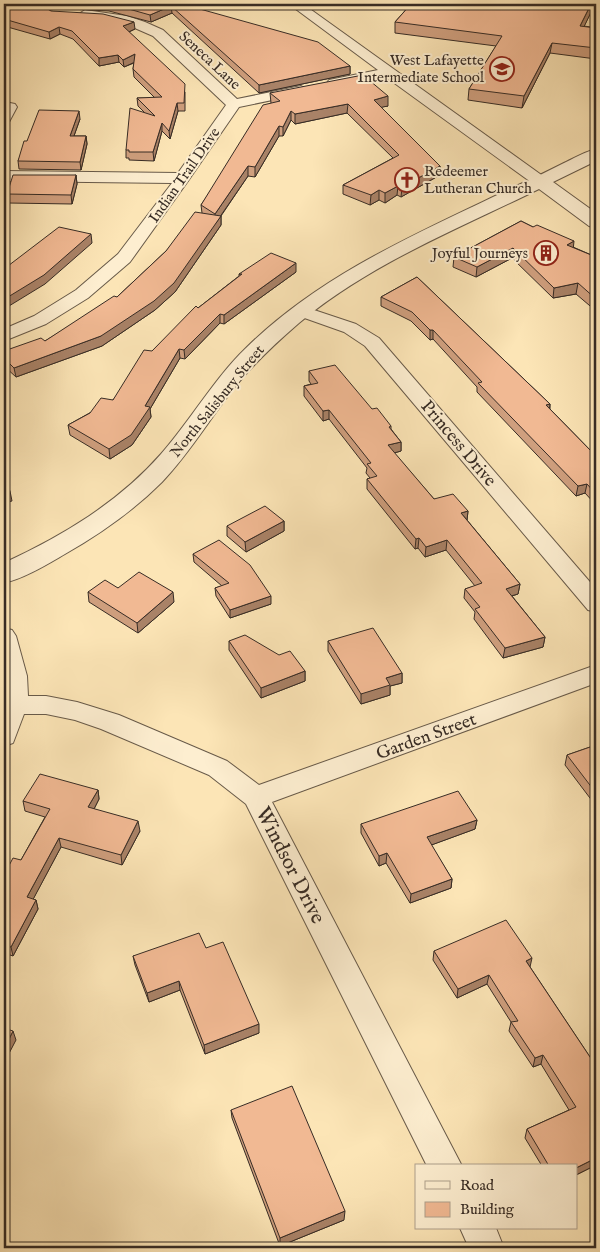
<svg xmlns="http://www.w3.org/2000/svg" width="600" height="1252" font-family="'IM FELL English',serif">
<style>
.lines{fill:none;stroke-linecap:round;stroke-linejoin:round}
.minor-casing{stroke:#685a49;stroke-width:2}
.tertiary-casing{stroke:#685a49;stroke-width:2}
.minor{fill:#fdeed0;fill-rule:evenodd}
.tertiary{fill:#fdeed0;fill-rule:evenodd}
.wall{fill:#cf9f7e;stroke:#372c25}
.shaded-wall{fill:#a98267;stroke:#372c25}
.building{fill:#f1b993;stroke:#372c25}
.labels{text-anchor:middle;stroke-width:4;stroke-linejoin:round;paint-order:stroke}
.far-street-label{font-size:15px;fill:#372c25;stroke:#fdeed0}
.far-poi-label{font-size:15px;fill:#372c25;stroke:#fdeed0;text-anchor:end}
.street-label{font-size:18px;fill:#372c25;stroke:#fdeed0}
.near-street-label{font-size:21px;fill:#372c25;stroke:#fdeed0}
</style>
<rect width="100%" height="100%" fill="#fce5b6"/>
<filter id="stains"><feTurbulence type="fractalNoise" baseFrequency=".004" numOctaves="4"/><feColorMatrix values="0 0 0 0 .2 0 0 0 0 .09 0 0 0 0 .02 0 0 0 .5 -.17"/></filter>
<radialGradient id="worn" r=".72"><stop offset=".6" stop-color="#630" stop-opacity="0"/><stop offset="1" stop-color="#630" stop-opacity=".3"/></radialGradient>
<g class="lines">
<defs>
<path id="minor" d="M 289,4 L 303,4 L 547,179 L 549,182 L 547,185 L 535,185 L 386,77 L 334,87 L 329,86 L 327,83 L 329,80 L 378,70 Z
M 85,10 L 127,16 L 145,22 L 163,30 L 237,99 L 301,86 L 308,90 L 306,93 L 239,107 L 188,181 L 130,262 L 88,298 L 46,324 L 4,341 L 4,329 L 34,316 L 76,290 L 118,254 L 172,183 L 4,181 L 4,171 L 178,173 L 226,105 L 153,36 L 121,22 L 81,17 L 79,14 Z
M 10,103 L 15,104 L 17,107 L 9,122 L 4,123 L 4,106 Z
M 302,306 L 356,324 L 379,338 L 596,589 L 596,612 L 588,610 L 365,346 L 344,332 L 296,315 L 293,311 L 296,307 Z
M 4,628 L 12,630 L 16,636 L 27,676 L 28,696 L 46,696 L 77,702 L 119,715 L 227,761 L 259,785 L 596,665 L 596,683 L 272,802 L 462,1166 L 427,1166 L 246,804 L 209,775 L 101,729 L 75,720 L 46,714 L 24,714 L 13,743 L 4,746 Z
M 460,1228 L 496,1228 L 504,1248 L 469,1248 Z"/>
<path id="tertiary" d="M 596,149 L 596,161 L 553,182 L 596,213 L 596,228 L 589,226 L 539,189 C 458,229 369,264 299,323 C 276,343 254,363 235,387 C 210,418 190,453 162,482 C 133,511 100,534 65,554 C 46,565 25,578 4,583 L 4,563 C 62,536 118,503 161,454 C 191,420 213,380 246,348 C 321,274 420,232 514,187 C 530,180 546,172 562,164 C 573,159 584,152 596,149 Z"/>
</defs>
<!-- minor casing -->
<use href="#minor" class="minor-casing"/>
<!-- tertiary casing -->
<use href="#tertiary" class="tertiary-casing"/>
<!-- minor -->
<use href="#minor" class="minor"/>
<!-- tertiary -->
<use href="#tertiary" class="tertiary"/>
</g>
<!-- wall -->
<path class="wall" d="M 4,4 L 187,4 L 187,5 L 350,66 L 350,74 L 259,93 L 172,13 L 151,22 L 109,11 L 48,8 L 47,9 L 51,11 L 135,29 L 129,32 L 185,92 L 185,111 L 178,111 L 170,139 L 162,131 L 154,161 L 129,160 L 129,158 L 126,158 L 126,150 L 145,113 L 138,106 L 137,98 L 155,98 L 134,77 L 133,69 L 134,63 L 124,67 L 119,62 L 99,66 L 73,39 L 60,34 L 50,39 L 4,26 Z
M 411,4 L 595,4 L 584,26 L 596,28 L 596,59 L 550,53 L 522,108 L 468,100 L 469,89 L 496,46 L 395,33 L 395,22 Z
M 270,93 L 388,106 L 381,107 L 440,166 L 440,175 L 401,197 L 397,195 L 385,203 L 379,200 L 370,205 L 343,194 L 343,185 L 393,158 L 347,113 L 295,124 L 291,120 L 283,136 L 279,136 L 255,177 L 248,176 L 221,216 L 221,225 L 175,292 L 155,310 L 102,346 L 16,377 L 4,366 L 4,351 L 45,341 L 117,297 L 166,251 L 202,213 L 201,205 L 271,103 Z
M 80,119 L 74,136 L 86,136 L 87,144 L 81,170 L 19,169 L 18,161 L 27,141 Z
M 76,175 L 77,184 L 72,204 L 8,203 L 7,194 Z
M 521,221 L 573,247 L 596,257 L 596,311 L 576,294 L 553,298 L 512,258 L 476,277 L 453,267 L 454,257 Z
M 296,272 L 224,324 L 220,323 L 185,359 L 180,358 L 150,409 L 151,417 L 132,445 L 110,459 L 70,435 L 68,425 L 113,400 L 152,351 L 198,308 L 239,276 L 239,274 Z
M 417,277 L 550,404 L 550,409 L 592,452 L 596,451 L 596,505 L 585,493 L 576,496 L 477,392 L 477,387 L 433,339 L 430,340 L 411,321 L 381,306 L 381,297 Z
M 309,371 L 372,409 L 391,426 L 391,429 L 401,442 L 401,451 L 394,453 L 434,499 L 468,511 L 467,520 L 520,584 L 518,594 L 512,596 L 545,637 L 543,647 L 503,658 L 474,619 L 475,612 L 464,598 L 465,589 L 475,586 L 446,550 L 425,557 L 418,548 L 415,549 L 367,489 L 367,479 L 370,478 L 366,473 L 367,468 L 329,419 L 323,421 L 304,396 L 304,386 L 311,384 L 309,381 Z
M 284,521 L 284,531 L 246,552 L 227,536 L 227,526 Z
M 193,554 L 271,604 L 230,618 L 216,596 L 215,588 L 222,586 L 194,562 Z
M 118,588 L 174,602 L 138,633 L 89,602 L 88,592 Z
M 229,641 L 305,671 L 305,681 L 261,698 L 229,650 Z
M 328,641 L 402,673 L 402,683 L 390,686 L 390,695 L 361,704 L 328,651 Z
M 596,721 L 596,737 L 592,732 L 594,722 Z
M 596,745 L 596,806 L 565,765 L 567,755 Z
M 98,790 L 99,799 L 94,809 L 140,831 L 122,865 L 61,847 L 33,899 L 36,900 L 38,909 L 13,956 L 4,953 L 4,875 L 21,860 L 45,817 L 25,811 L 23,801 Z
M 477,820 L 475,829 L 431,845 L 452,879 L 451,888 L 410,903 L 386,863 L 379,866 L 361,833 L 361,824 Z
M 206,948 L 259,1033 L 205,1054 L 180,990 L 149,1002 L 135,965 L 133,956 Z
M 434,951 L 530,967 L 592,1060 L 596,1058 L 596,1165 L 576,1175 L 576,1166 L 542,1166 L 525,1138 L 527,1129 L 569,1110 L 541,1064 L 533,1067 L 509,1031 L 511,1022 L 487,984 L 457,998 L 433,960 Z
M 231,1110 L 344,1220 L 280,1246 L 232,1118 Z
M 596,1228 L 596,1245 L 592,1237 L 595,1229 Z"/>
<!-- shaded-wall -->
<path class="shaded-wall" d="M 45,4 L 47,4 L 48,8 L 44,14 L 44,7 Z
M 591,4 L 595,4 L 579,37 L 580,26 Z
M 171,6 L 172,13 L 151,22 L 150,15 Z
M 134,22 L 135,29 L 124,34 L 123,26 Z
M 59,27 L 60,34 L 50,39 L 49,32 Z
M 552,43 L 550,53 L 522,108 L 524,96 Z
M 135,54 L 135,62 L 124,67 L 123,60 Z
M 118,55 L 119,62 L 99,66 L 99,58 Z
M 350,66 L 350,74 L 259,93 L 259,85 Z
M 388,96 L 388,106 L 373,109 L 374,100 Z
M 177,103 L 178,111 L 170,139 L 169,131 Z
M 348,104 L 347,113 L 295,124 L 295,114 Z
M 79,111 L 80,119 L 71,144 L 70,136 Z
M 291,111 L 291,120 L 283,136 L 283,127 Z
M 162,123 L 162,131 L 154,161 L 153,152 Z
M 279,126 L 279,136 L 255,177 L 255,167 Z
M 86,136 L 87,144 L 81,170 L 80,162 Z
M 248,166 L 248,176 L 215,224 L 221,216 L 221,225 L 175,292 L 155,310 L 102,346 L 16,377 L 14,368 L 101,336 L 215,224 L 215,214 Z
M 440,166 L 440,175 L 401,197 L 402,187 Z
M 76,175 L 77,184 L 72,204 L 71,195 Z
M 398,186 L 397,195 L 385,203 L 385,193 Z
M 379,190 L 379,200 L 370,205 L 371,195 Z
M 91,234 L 92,243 L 45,284 L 9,306 L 4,307 L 4,298 Z
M 574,241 L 573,251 L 567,245 Z
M 513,248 L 512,258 L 476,277 L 477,267 Z
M 296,263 L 296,272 L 224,324 L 224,315 Z
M 578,283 L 576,294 L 553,298 L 554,288 Z
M 220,314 L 220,323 L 185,359 L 184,350 Z
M 430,330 L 433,330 L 433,339 L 430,340 Z
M 179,349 L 180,358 L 150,409 L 151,417 L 132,445 L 110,459 L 109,449 L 145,406 Z
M 550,404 L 549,413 L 546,405 Z
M 329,410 L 329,419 L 323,421 L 323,411 Z
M 401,442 L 401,451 L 387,455 L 388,445 Z
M 587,484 L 585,493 L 576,496 L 578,486 Z
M 10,491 L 12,501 L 4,503 L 4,493 Z
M 468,511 L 467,520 L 461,513 Z
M 284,521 L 284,531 L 246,552 L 245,542 Z
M 419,538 L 418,548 L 415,549 L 416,539 Z
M 447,540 L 446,550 L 425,557 L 426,547 Z
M 520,584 L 518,594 L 504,598 L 506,589 Z
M 173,592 L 174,602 L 138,633 L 137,623 Z
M 271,596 L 271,604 L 230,618 L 230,610 Z
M 545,637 L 543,647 L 503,658 L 505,648 Z
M 305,671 L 305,681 L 261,698 L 261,688 Z
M 402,673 L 402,683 L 390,686 L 390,695 L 361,704 L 361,694 L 386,678 Z
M 98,790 L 99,799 L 90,817 L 88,807 Z
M 477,820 L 475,829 L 426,847 L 427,837 Z
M 138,821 L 140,831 L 122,865 L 121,855 Z
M 59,838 L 61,847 L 29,907 L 27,897 Z
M 387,853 L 386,863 L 379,866 L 379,856 Z
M 452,879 L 451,888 L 410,903 L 411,894 Z
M 36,900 L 38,909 L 13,956 L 11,947 Z
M 532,958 L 530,967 L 526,961 Z
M 489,975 L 487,984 L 457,998 L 458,989 Z
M 179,981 L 180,990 L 149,1002 L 147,993 Z
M 259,1024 L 259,1033 L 205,1054 L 204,1045 Z
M 13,1031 L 16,1040 L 4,1063 L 4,1049 Z
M 543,1055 L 541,1064 L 533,1067 L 535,1058 Z
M 596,1158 L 596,1165 L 576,1175 L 576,1168 Z
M 345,1211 L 344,1220 L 280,1246 L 280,1238 Z"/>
<!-- building -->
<path class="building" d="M 4,4 L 45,4 L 44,7 L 51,11 L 103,14 L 134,22 L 123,26 L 185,84 L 184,103 L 177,103 L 169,131 L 162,123 L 153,152 L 129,152 L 129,150 L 126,150 L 130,108 L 155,116 L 137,98 L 162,97 L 133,69 L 135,54 L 123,60 L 118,55 L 99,58 L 72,31 L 59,27 L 49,32 L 4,19 Z
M 111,4 L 182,4 L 318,42 L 350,66 L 259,85 L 171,6 L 150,15 Z
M 411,4 L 591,4 L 580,26 L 596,28 L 596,48 L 552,43 L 524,96 L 469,89 L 502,36 L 395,22 Z
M 363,75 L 388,96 L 374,100 L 440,166 L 402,187 L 398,186 L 385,193 L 379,190 L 371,195 L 343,185 L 399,155 L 348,104 L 295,114 L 291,111 L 283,127 L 279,126 L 255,167 L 248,166 L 215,214 L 201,205 L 263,105 L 280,101 L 270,93 Z
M 39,110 L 79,111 L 70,136 L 86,136 L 80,162 L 18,161 L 24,141 L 27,141 Z
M 13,175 L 76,175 L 71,195 L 7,194 Z
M 195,212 L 221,216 L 174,283 L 154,301 L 101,336 L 14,368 L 4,358 L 4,351 L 41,338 L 45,341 L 114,296 L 117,297 L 166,251 Z
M 521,221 L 533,227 L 537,225 L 574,241 L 567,245 L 596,257 L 596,299 L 578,283 L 554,288 L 513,248 L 477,267 L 454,257 Z
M 59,227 L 91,234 L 44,275 L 8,297 L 4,298 L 4,269 Z
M 271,253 L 296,263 L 224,315 L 220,314 L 184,350 L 179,349 L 145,406 L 150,407 L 131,435 L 109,449 L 68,425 L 90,413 L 101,398 L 113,400 L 144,350 L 152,351 L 196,306 L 198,308 L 242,274 L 239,274 Z
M 417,277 L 550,404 L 546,405 L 592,452 L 596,451 L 596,494 L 587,484 L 578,486 L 478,383 L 482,382 L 433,330 L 430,330 L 412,312 L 381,297 Z
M 335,365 L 372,409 L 377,408 L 391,426 L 389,427 L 401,442 L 388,445 L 434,499 L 453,494 L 468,511 L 461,513 L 520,584 L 506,589 L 545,637 L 505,648 L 475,609 L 480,607 L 465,589 L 482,583 L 447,540 L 426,547 L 419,538 L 416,539 L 367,479 L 377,476 L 367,464 L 371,463 L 329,410 L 323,411 L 304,386 L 318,383 L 309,371 Z
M 4,480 L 10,491 L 4,493 Z
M 265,506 L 284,521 L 245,542 L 227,526 Z
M 219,540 L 250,565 L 271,596 L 230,610 L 215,588 L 229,583 L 193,554 Z
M 139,572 L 173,592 L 137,623 L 88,592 L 105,580 L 118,588 Z
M 373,628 L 402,673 L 386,678 L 390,685 L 361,694 L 328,641 Z
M 245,635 L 279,655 L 290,651 L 305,671 L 261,688 L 229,641 Z
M 596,745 L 596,793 L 567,755 Z
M 40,774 L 98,790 L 88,807 L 138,821 L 121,855 L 59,838 L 27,897 L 36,900 L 11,947 L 4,945 L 4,875 L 13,858 L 21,860 L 50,809 L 23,801 Z
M 458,791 L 477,820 L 427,837 L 452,879 L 411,894 L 387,853 L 379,856 L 361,824 Z
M 506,920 L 532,958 L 526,961 L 592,1060 L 596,1058 L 596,1158 L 576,1168 L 576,1166 L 549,1166 L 527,1129 L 576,1107 L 543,1055 L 535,1058 L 511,1022 L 518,1021 L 489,975 L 458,989 L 434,951 Z
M 199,933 L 206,948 L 223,942 L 259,1024 L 204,1045 L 179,981 L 147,993 L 133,956 Z
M 4,1028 L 13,1031 L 4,1049 Z
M 292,1086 L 345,1211 L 280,1238 L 231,1110 Z"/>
<!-- icons -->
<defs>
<symbol id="school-ring" viewBox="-11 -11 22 22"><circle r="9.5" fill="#fdeed0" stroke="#8f2418" stroke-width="1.5"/><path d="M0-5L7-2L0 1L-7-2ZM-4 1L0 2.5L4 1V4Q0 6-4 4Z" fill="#8f2418"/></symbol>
<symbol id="church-ring" viewBox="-11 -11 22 22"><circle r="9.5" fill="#fdeed0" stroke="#8f2418" stroke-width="1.5"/><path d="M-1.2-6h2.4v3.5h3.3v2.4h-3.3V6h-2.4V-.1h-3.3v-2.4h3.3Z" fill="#8f2418"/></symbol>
<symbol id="building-ring" viewBox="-11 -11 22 22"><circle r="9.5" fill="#fdeed0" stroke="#8f2418" stroke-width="1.5"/><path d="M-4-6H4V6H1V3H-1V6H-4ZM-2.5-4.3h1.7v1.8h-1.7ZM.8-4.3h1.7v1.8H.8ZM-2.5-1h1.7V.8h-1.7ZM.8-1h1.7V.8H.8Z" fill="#8f2418"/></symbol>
</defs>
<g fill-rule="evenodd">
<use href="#school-ring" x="488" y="55" width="28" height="28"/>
<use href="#church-ring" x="393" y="166" width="28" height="28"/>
<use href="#building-ring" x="532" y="239" width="28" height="28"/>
</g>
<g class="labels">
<!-- far-street labels -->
<g class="far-street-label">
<text transform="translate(210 60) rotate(43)" y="5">Seneca Lane</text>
<text transform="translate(184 175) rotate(-55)" y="5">Indian Trail Drive</text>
<text transform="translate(217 401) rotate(-51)" y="5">North Salisbury Street</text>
</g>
<!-- far-poi labels -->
<g class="far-poi-label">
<text x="484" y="65">West Lafayette<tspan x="484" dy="17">Intermediate School</tspan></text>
<text x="424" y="176" text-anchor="start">Redeemer<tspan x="424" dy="17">Lutheran Church</tspan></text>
<text x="528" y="258">Joyful Journeys</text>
</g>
<!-- street labels -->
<g class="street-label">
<text transform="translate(459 443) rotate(50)" y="6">Princess Drive</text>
<text transform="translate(426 736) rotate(-20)" y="6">Garden Street</text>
</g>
<!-- near-street labels -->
<g class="near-street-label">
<text transform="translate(291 865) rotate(63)" y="7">Windsor Drive</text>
</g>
</g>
<!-- margin -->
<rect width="600" height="1252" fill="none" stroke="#fce5b6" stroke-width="20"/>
<rect x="5" y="5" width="590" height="1242" fill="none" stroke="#372c25" stroke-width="2.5"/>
<rect x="10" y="10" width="580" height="1232" fill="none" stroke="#372c25"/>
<!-- legend -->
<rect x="415" y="1164" width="162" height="65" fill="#fdeed0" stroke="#aea08c"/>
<rect x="425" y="1181" width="25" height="8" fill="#fdeed0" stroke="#aea08c"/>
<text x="460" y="1190" font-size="15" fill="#372c25">Road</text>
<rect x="425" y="1202" width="25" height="15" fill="#f1b993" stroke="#aea08c"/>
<text x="460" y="1214" font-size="15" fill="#372c25">Building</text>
<rect width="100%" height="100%" filter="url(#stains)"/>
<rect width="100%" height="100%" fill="url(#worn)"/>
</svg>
